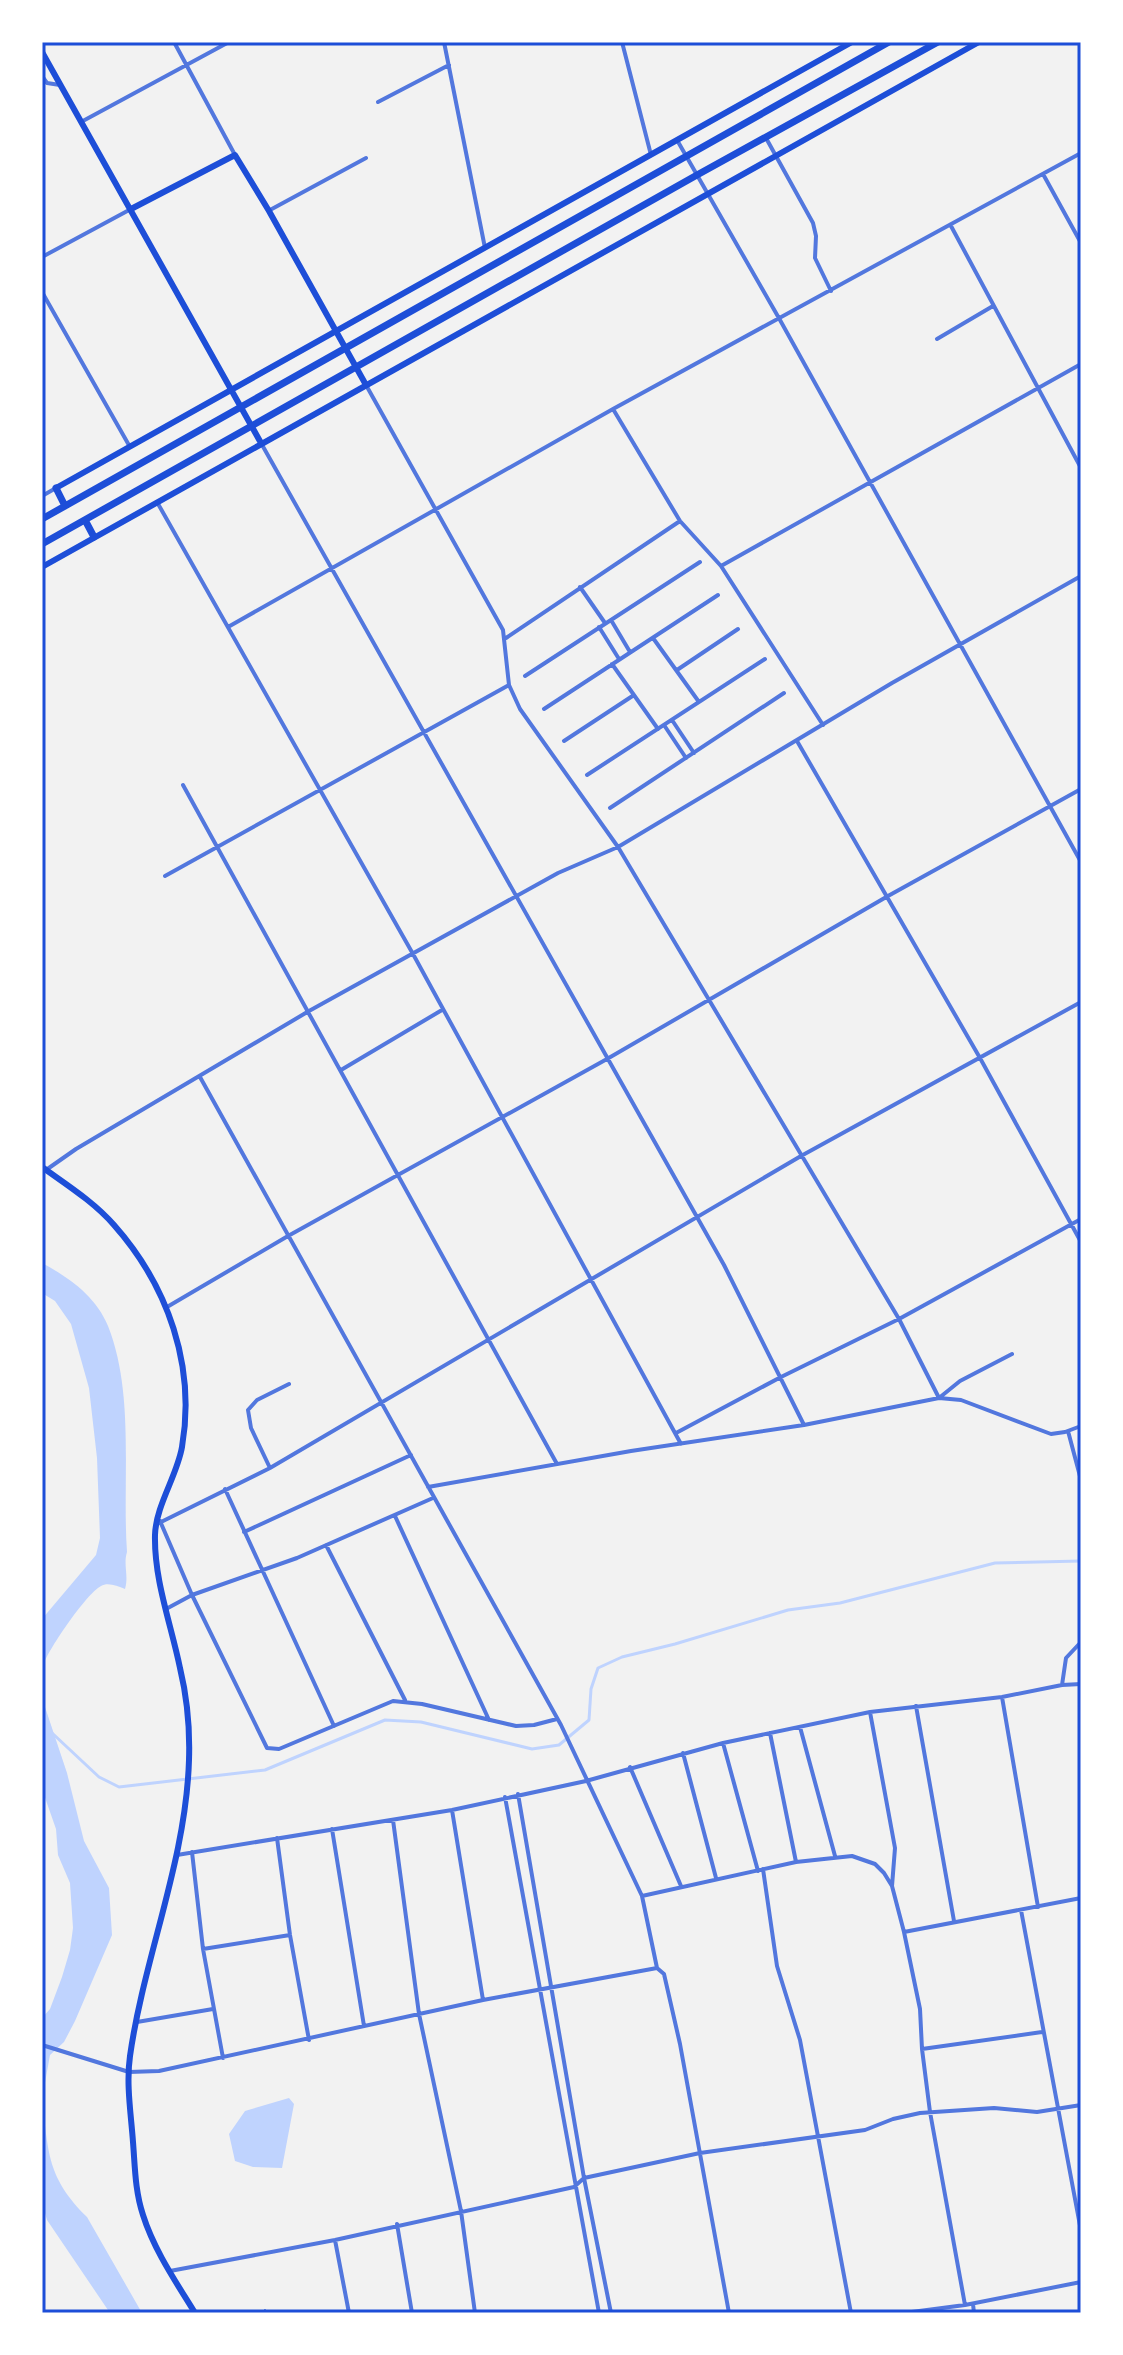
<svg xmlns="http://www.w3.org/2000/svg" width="1123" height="2355" font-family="'Work Sans',sans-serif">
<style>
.water{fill:#bfd3fe}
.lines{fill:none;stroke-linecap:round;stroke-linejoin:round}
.stream{stroke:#bfd3fe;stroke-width:3}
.service{stroke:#5277de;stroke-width:2}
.minor{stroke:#5277de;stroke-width:4}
.secondary{stroke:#1d4ed8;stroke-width:6}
.trunk{stroke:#1d4ed8;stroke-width:7}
.neatline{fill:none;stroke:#1d4ed8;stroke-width:3}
</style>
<rect width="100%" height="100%" fill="#f2f2f2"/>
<!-- water -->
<path class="water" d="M 42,1263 C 68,1277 96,1296 108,1326 C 135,1394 122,1480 127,1552 C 123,1565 129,1575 125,1589 C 117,1586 108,1582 101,1586 C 86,1594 47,1651 42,1668 L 42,1619 L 96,1555 L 100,1538 L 97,1458 L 89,1388 L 71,1324 L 55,1301 L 42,1293 Z
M 42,1698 L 67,1773 L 84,1841 L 109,1888 L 112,1935 L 75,2021 L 64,2042 L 50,2055 L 42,2099 L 42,2018 L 50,2009 L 62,1977 L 70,1950 L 73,1928 L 70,1883 L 58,1855 L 56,1829 L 42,1789 Z
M 289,2098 L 294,2104 L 282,2168 L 253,2167 L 235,2161 L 229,2134 L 245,2111 Z
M 42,2101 C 49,2154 47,2177 87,2217 L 142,2313 L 110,2313 L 47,2220 L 42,2203 Z"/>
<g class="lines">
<!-- stream -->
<path class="stream" d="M 52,1733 L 99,1777 L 119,1787 L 265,1770 L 385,1720 L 421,1722 L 532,1749 L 559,1745 L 589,1720 L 591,1689 L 598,1668 L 622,1657 L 675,1644 L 788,1610 L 840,1603 L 995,1563 L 1081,1561"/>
<!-- service -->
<path class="service" d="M 265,2310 L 266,2313"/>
<!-- minor -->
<path class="minor" d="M 174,42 L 235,155
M 444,42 L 485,248
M 622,42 L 651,155
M 42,76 L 47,83 L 60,85
M 378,102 L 449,65
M 81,122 L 229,42
M 766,138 L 813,223 L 816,236 L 815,258 L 831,291
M 677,140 L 780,320 L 1081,862
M 1043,174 L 1081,243
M 270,210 L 366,158
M 951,226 L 1081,468
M 42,257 L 131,209
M 42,292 L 130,447
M 937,339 L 993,306
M 366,385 L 503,630 L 509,685 L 520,709 L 618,847 L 899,1319 L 939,1398 L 960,1381 L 1012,1354
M 613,409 L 680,521 L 721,566 L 823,725
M 261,443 L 724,1265 L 804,1425
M 42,496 L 56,488
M 157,502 L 413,954 L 681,1444
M 721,566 L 1081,364
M 580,587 L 605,623
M 611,620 L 630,652
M 228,627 L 613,409 L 1081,153
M 599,627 L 619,659
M 506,638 L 680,521
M 653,638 L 699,702
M 612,664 L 658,729
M 677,670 L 738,629
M 525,676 L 700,562
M 544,709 L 718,595
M 672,720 L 694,753
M 664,725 L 686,758
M 564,741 L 634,695
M 797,741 L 980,1058 L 1081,1242
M 587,775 L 765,659
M 183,785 L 557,1464
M 610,808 L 784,693
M 165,876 L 509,685
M 341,1070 L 442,1010
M 200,1077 L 561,1725 L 642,1896 L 657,1968 L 664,1974 L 680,2044 L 729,2313
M 46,1170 L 76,1149 L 309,1011 L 558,873 L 618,847 L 892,683 L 1081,576
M 167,1307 L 288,1236 L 607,1059 L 888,896 L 1081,789
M 1068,1431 L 1081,1480
M 676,1433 L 781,1377 L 899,1319 L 1081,1219
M 270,1468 L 251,1428 L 248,1410 L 257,1400 L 289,1384
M 428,1487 L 631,1451 L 804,1425 L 939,1398 L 961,1400 L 1051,1434 L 1065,1432 L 1081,1426
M 225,1489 L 334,1726
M 395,1516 L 489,1720
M 160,1521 L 192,1595 L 267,1748 L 279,1749 L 393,1701 L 422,1704 L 516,1726 L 534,1725 L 557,1719
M 157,1524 L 270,1468 L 801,1156 L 1081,1002
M 244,1532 L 411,1455
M 326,1545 L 405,1700
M 166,1609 L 192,1595 L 297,1558 L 433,1498
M 1062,1685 L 1066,1658 L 1081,1642
M 1002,1697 L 1038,1907
M 916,1706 L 954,1921
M 870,1712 L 895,1848 L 892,1886
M 800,1727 L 835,1856
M 770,1733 L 796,1862
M 723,1743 L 758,1871
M 683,1753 L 716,1878
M 630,1767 L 681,1886
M 518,1794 L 584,2178 L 611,2313
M 505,1797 L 599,2313
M 452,1810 L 483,2000
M 393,1820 L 419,2014 L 461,2211 L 475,2313
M 332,1829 L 364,2026
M 277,1838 L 290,1935 L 309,2040
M 192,1852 L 203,1949 L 223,2058
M 177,1855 L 452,1810 L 586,1781 L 723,1743 L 870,1712 L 1002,1697 L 1062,1685 L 1081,1684
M 763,1869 L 777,1966 L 800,2040 L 851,2313
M 642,1896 L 796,1862 L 852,1856 L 875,1864 L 884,1873 L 892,1886 L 904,1932 L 1081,1898
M 1021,1910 L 1081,2231
M 904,1932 L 920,2009 L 922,2049 L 930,2112 L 965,2305
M 203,1949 L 290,1935
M 137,2022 L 213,2009
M 42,2045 L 129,2072 L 159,2071 L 483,2000 L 657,1968
M 922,2049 L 1042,2032
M 397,2224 L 412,2313
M 335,2240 L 349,2313
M 170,2271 L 335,2240 L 574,2187 L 584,2178 L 700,2153 L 865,2130 L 893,2119 L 920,2113 L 994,2108 L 1037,2112 L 1081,2105
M 973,2304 L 974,2313
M 904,2313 L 965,2305 L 1081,2282"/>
<!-- secondary -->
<path class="secondary" d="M 42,52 L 261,443
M 131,209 L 235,155 L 269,211 L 366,385
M 56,488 L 852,42
M 42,567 L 979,42
M 42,1167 C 67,1185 94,1202 114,1225 C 168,1286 196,1366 182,1447 C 177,1476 156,1505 155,1535 C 154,1580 171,1624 180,1668 C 187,1697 190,1730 189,1760 C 186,1861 144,1957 130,2056 C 126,2084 131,2114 133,2142 C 135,2167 135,2191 143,2215 C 154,2250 176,2282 195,2313"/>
<!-- trunk -->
<path class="trunk" d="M 56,488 L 65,506
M 42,519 L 889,42
M 85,520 L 94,537
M 42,544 L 697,175 L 938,42"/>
</g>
<!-- border -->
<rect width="1123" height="2355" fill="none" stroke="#ffffff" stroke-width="88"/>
<rect x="44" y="44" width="1035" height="2267" class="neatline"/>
</svg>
